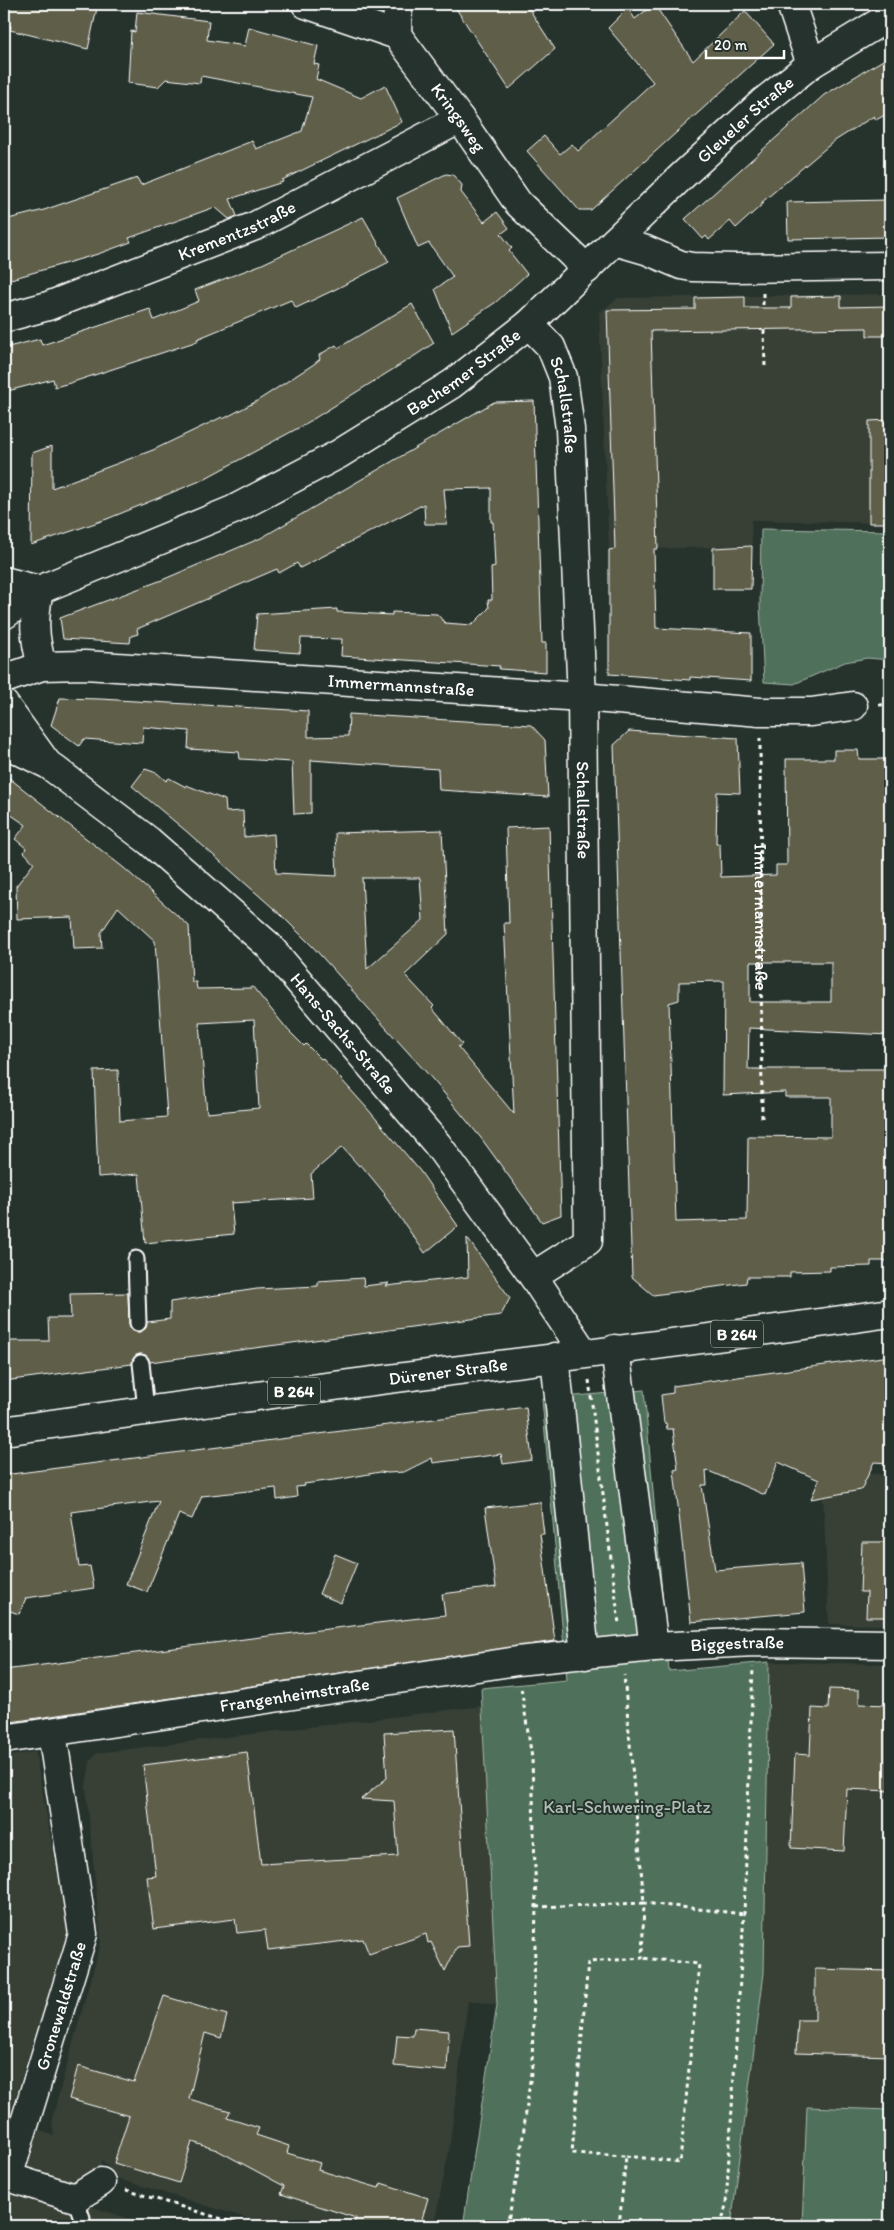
<svg xmlns="http://www.w3.org/2000/svg" width="894" height="2230" font-family="Itim,sans-serif">
<style>
.built{fill:#374036}
.green{fill:#4f705a;stroke:#a7b8ac}
.building{fill:#5e5e4a;stroke:#fff;fill-rule:evenodd}
.lines{fill:none;stroke-linecap:round;stroke-linejoin:round}
.lane-casing{stroke:#fff;stroke-width:19}
.street-casing{stroke:#fff;stroke-width:31}
.secondary-casing{stroke:#fff;stroke-width:31}
.primary-casing{stroke:#fff;stroke-width:31}
.path{stroke:#fff;stroke-width:3;stroke-dasharray:4 4;stroke-linecap:butt}
.lane{stroke:#26332d;stroke-width:15}
.street{stroke:#26332d;stroke-width:28}
.secondary{stroke:#26332d;stroke-width:28}
.primary{stroke:#26332d;stroke-width:28}
.labels{text-anchor:middle;stroke-width:4;stroke-linejoin:round;paint-order:stroke}
.shield{fill:#26332d;stroke:#bec2c0;stroke-width:1}
.shield-label{font-size:16px;font-weight:bold;fill:#fff}
.street-label{font-size:18px;fill:#fff;stroke:#26332d}
.park-label{font-size:18px;fill:#b0bfb5;stroke:#26332d}
</style>
<rect width="100%" height="100%" fill="#26332d"/>
<filter id="ink" filterUnits="userSpaceOnUse"><feTurbulence type="fractalNoise" baseFrequency=".02" numOctaves="2"/><feDisplacementMap in="SourceGraphic" scale="10" xChannelSelector="R" yChannelSelector="G"/><feConvolveMatrix kernelMatrix="1 2 1 2 8 2 1 2 1" color-interpolation-filters="sRGB"/></filter>
<g filter="url(#ink)">
<!-- built -->
<path class="built" d="M 890,294 L 890,523 L 751,520 L 752,546 L 609,550 L 599,313 L 618,298 Z
M 822,1472 L 890,1475 L 890,1625 L 829,1624 Z
M 769,1662 L 890,1664 L 890,2226 L 731,2226 L 764,1973 Z
M 482,1706 L 498,2005 L 468,2000 L 449,2150 L 434,2226 L 273,2226 L 119,2179 L 101,2159 L 101,2182 L 89,2206 L 152,2226 L 4,2226 L 4,1757 L 35,1752 L 68,1931 L 9,2117 L 54,2136 L 52,2119 L 101,1942 L 86,1787 L 90,1762 L 97,1753 Z"/>
<!-- green -->
<path class="green" d="M 761,529 L 890,531 L 890,660 L 867,658 L 845,662 L 794,684 L 764,682 L 760,605 Z
M 644,1390 L 669,1671 L 769,1662 L 764,1973 L 731,2226 L 463,2226 L 497,2005 L 481,1688 L 567,1680 L 542,1399 Z
M 807,2107 L 888,2110 L 883,2226 L 802,2226 Z"/>
<!-- building -->
<path class="building" d="M 4,4 L 76,4 L 97,8 L 88,49 L 10,30 L 11,26 L 4,25 Z
M 453,4 L 526,4 L 555,49 L 509,89 Z
M 654,4 L 693,61 L 745,11 L 774,44 L 591,210 L 579,210 L 527,151 L 544,136 L 560,154 L 572,144 L 578,151 L 653,82 L 608,28 L 628,8 L 635,19 Z
M 137,12 L 209,21 L 207,40 L 245,46 L 249,27 L 318,46 L 314,64 L 319,65 L 316,79 L 361,98 L 385,85 L 402,122 L 282,180 L 283,182 L 230,199 L 237,216 L 229,219 L 215,207 L 129,238 L 131,242 L 98,254 L 4,281 L 4,220 L 44,210 L 137,178 L 141,185 L 252,141 L 256,149 L 302,131 L 312,97 L 201,76 L 200,83 L 166,79 L 158,87 L 128,83 L 131,31 L 135,32 Z
M 890,56 L 890,112 L 876,120 L 874,116 L 833,142 L 761,203 L 764,203 L 736,228 L 730,221 L 709,240 L 706,236 L 703,239 L 685,219 L 824,95 Z
M 446,174 L 453,175 L 462,185 L 461,192 L 484,222 L 497,212 L 509,228 L 501,234 L 512,248 L 509,251 L 527,274 L 496,302 L 452,332 L 435,289 L 453,277 L 429,243 L 418,248 L 397,198 Z
M 890,200 L 890,237 L 788,239 L 787,202 Z
M 363,217 L 389,262 L 334,290 L 296,308 L 291,300 L 197,339 L 198,341 L 70,383 L 55,387 L 53,379 L 4,392 L 4,348 L 40,339 L 42,345 L 150,309 L 154,320 L 199,301 L 195,290 L 260,265 Z
M 841,296 L 841,307 L 890,306 L 890,336 L 867,336 L 867,328 L 651,331 L 658,549 L 654,549 L 656,628 L 751,633 L 751,681 L 690,677 L 690,680 L 609,674 L 609,550 L 615,549 L 607,310 L 695,309 L 695,298 L 745,297 L 745,308 L 791,308 L 791,297 Z
M 412,304 L 434,343 L 416,355 L 302,426 L 200,481 L 107,519 L 31,545 L 32,453 L 52,446 L 52,488 L 153,450 L 222,417 L 223,419 L 257,401 L 314,364 L 320,359 L 319,355 L 336,345 L 338,348 Z
M 534,401 L 542,643 L 546,643 L 546,672 L 499,669 L 500,666 L 341,656 L 342,639 L 301,638 L 300,653 L 254,650 L 257,614 L 337,609 L 337,612 L 392,615 L 392,612 L 437,614 L 445,623 L 472,625 L 489,608 L 488,600 L 492,600 L 491,568 L 495,567 L 493,522 L 491,522 L 491,488 L 444,489 L 447,524 L 425,524 L 424,504 L 300,568 L 297,563 L 279,573 L 277,569 L 137,629 L 138,634 L 131,636 L 130,643 L 63,639 L 60,618 L 162,580 L 261,538 L 494,402 Z
M 890,420 L 890,523 L 869,523 L 869,421 Z
M 752,546 L 751,589 L 713,589 L 713,548 Z
M 60,698 L 100,699 L 308,711 L 308,737 L 348,736 L 349,714 L 531,725 L 545,740 L 548,797 L 439,790 L 438,769 L 311,760 L 311,813 L 294,814 L 292,762 L 240,759 L 239,752 L 188,749 L 189,731 L 143,727 L 142,743 L 84,739 L 79,746 L 51,725 Z
M 629,731 L 738,738 L 740,793 L 717,792 L 716,844 L 720,844 L 721,877 L 776,875 L 776,865 L 787,865 L 786,759 L 834,759 L 834,750 L 858,750 L 859,759 L 889,759 L 889,1035 L 749,1028 L 748,1069 L 889,1069 L 890,1261 L 871,1261 L 871,1266 L 830,1267 L 830,1271 L 790,1272 L 790,1277 L 747,1277 L 746,1283 L 653,1295 L 632,1277 L 614,745 ZM 750,962 L 831,962 L 831,1002 L 750,1002 ZM 724,981 L 723,1095 L 785,1092 L 785,1097 L 831,1097 L 831,1137 L 748,1136 L 747,1220 L 676,1222 L 669,1003 L 679,1000 L 679,982 Z
M 145,769 L 157,773 L 166,781 L 169,778 L 186,787 L 186,785 L 225,800 L 226,812 L 243,811 L 244,837 L 274,834 L 276,873 L 337,876 L 335,833 L 442,830 L 448,934 L 405,975 L 434,1006 L 432,1008 L 462,1044 L 458,1047 L 514,1114 L 504,923 L 509,923 L 506,828 L 549,826 L 561,1215 L 542,1222 L 481,1138 L 434,1081 L 313,947 L 281,915 L 186,831 L 132,786 ZM 362,878 L 420,878 L 423,920 L 367,969 Z
M 4,774 L 124,868 L 189,926 L 192,982 L 196,982 L 197,989 L 252,988 L 252,986 L 288,1030 L 304,1046 L 306,1044 L 321,1059 L 322,1058 L 366,1107 L 420,1171 L 458,1226 L 425,1253 L 384,1195 L 385,1194 L 361,1165 L 359,1166 L 342,1147 L 311,1174 L 313,1198 L 231,1203 L 234,1234 L 145,1243 L 139,1174 L 98,1177 L 94,1071 L 118,1070 L 120,1121 L 167,1117 L 155,941 L 118,907 L 101,933 L 102,948 L 74,949 L 72,917 L 17,919 L 16,886 L 34,863 L 24,852 L 26,848 L 15,839 L 26,825 L 4,810 ZM 254,1020 L 259,1108 L 207,1113 L 199,1023 Z
M 467,1238 L 510,1298 L 501,1315 L 150,1362 L 145,1355 L 140,1354 L 133,1359 L 132,1364 L 4,1381 L 4,1341 L 49,1341 L 48,1318 L 71,1318 L 70,1294 L 128,1293 L 129,1324 L 133,1331 L 139,1332 L 146,1328 L 147,1322 L 170,1319 L 170,1302 L 257,1289 L 318,1286 L 318,1281 L 363,1278 L 364,1286 L 389,1283 L 386,1286 L 468,1277 Z
M 890,1356 L 890,1463 L 874,1462 L 861,1490 L 811,1499 L 819,1480 L 778,1462 L 765,1495 L 706,1470 L 707,1485 L 702,1485 L 715,1570 L 801,1563 L 805,1612 L 691,1622 L 674,1470 L 678,1469 L 673,1429 L 667,1429 L 666,1423 L 664,1423 L 661,1395 L 673,1393 L 673,1386 Z
M 526,1407 L 532,1460 L 503,1464 L 501,1454 L 433,1463 L 432,1458 L 404,1472 L 388,1473 L 380,1472 L 341,1479 L 304,1484 L 305,1486 L 296,1487 L 297,1497 L 277,1500 L 276,1488 L 202,1496 L 192,1519 L 179,1514 L 147,1592 L 126,1584 L 159,1501 L 71,1512 L 79,1567 L 90,1566 L 94,1588 L 26,1598 L 19,1614 L 4,1609 L 4,1475 Z
M 540,1502 L 544,1534 L 540,1534 L 555,1641 L 4,1723 L 4,1670 L 260,1637 L 445,1615 L 442,1594 L 496,1587 L 485,1508 Z
M 862,1542 L 890,1542 L 890,1617 L 866,1617 L 867,1592 L 860,1592 Z
M 335,1554 L 357,1563 L 341,1603 L 319,1594 Z
M 829,1689 L 859,1690 L 859,1704 L 890,1705 L 890,1791 L 847,1789 L 844,1851 L 791,1848 L 795,1754 L 810,1755 L 812,1708 L 828,1709 Z
M 454,1729 L 469,1946 L 457,1947 L 445,1971 L 431,1942 L 428,1943 L 426,1934 L 369,1954 L 363,1939 L 268,1950 L 265,1930 L 237,1933 L 235,1919 L 154,1929 L 147,1877 L 156,1876 L 143,1765 L 247,1752 L 261,1864 L 398,1856 L 394,1801 L 361,1799 L 387,1778 L 384,1733 Z
M 815,1969 L 890,1971 L 890,2056 L 796,2053 L 798,2020 L 815,2020 Z
M 164,1996 L 227,2015 L 221,2038 L 205,2033 L 189,2099 L 230,2111 L 227,2118 L 259,2128 L 256,2135 L 289,2146 L 287,2153 L 320,2163 L 318,2170 L 379,2188 L 381,2183 L 428,2198 L 420,2226 L 353,2226 L 356,2218 L 281,2194 L 284,2186 L 217,2150 L 192,2142 L 179,2183 L 114,2163 L 129,2116 L 69,2099 L 78,2066 L 134,2082 Z
M 414,2028 L 449,2031 L 447,2071 L 394,2066 L 397,2035 L 413,2036 Z"/>
<g class="lines">
<defs>
<path id="lane" d="M 136,1259 L 138,1323
M 141,1363 L 146,1410
M 75,2198 L 82,2218 L 80,2226"/>
<g id="street">
<path id="s2" d="M 306,4 L 397,35 L 460,119 L 518,203 L 587,269"/>
<path d="M 791,4 L 811,64"/>
<path d="M 397,35 L 398,4"/>
<path id="s3" d="M 4,318 L 48,306 L 255,226 L 460,119"/>
<path id="s4" d="M 529,324 L 551,347 L 563,377 L 570,429 L 582,697 L 588,1241 L 533,1276"/>
<path d="M 39,590 C 33,620 34,637 42,666"/>
<path id="s5" d="M 4,679 L 42,666 L 85,665 L 582,697 L 760,712 L 811,712 L 853,706"/>
<path d="M 615,1349 L 654,1647"/>
<path d="M 555,1357 L 585,1655"/>
<path d="M 52,1733 L 83,1934 L 8,2177 L 75,2198 L 101,2182"/>
<path id="s6" d="M 4,1739 L 517,1661 L 654,1647 L 754,1642 L 890,1644"/>
</g>
<g id="secondary">
<path d="M 615,241 L 646,250 L 681,265 L 692,267 L 735,268 L 890,266"/>
<path d="M 4,581 L 39,590"/>
<path id="s7" d="M 4,615 L 39,590 L 233,510 L 339,454 L 452,384 L 529,324 L 682,176 L 763,102 L 811,64 L 890,16"/>
<path d="M 4,704 L 46,762"/>
<path id="s8" d="M 4,743 L 49,765 L 149,841 L 268,945 L 437,1144 L 533,1276 L 584,1353"/>
</g>
<g id="primary">
<path id="s9" d="M 4,1431 C 299,1387 595,1356 890,1313"/>
</g>
</defs>
<!-- lane casing -->
<use href="#lane" class="lane-casing"/>
<!-- street casing -->
<use href="#street" class="street-casing"/>
<!-- secondary casing -->
<use href="#secondary" class="secondary-casing"/>
<!-- primary casing -->
<use href="#primary" class="primary-casing"/>
<!-- path -->
<g class="path">
<path d="M 763,293 L 763,308"/>
<path d="M 764,330 L 765,367"/>
<path d="M 879,705 L 890,704"/>
<path id="s1" d="M 760,738 L 762,1122"/>
<path d="M 589,1380 L 619,1624"/>
<path d="M 536,1907 L 644,1903 L 624,1675"/>
<path d="M 626,2156 L 680,2162 L 699,1964 L 642,1958"/>
<path d="M 126,2190 L 245,2226"/>
<path d="M 507,2226 L 519,2167 L 532,2065 L 536,1907 L 532,1758 L 521,1687"/>
<path d="M 619,2226 L 626,2156 L 572,2153 L 588,1962 L 642,1958 L 644,1903 L 744,1914"/>
<path d="M 721,2226 L 726,2205 L 744,1914 L 753,1667"/>
</g>
<!-- lane -->
<use href="#lane" class="lane"/>
<!-- street -->
<use href="#street" class="street"/>
<!-- secondary -->
<use href="#secondary" class="secondary"/>
<!-- primary -->
<use href="#primary" class="primary"/>
</g>
</g>
<g class="labels">
<!-- shield labels -->
<g class="shield">
<rect x="711" y="1320.5" width="52" height="27" rx="4"/>
<rect x="268" y="1377.5" width="52" height="27" rx="4"/>
</g>
<g class="shield-label">
<text x="737" y="1340">B 264</text>
<text x="294" y="1397">B 264</text>
</g>
<!-- street labels -->
<g class="street-label">
<text dy="6" stroke="none"><textPath href="#s2" startOffset="199">Kringsweg</textPath></text>
<text dy="6" stroke="none"><textPath href="#s7" startOffset="901">Gleueler Straße</textPath></text>
<text dy="6" stroke="none"><textPath href="#s3" startOffset="249">Krementzstraße</textPath></text>
<text dy="6" stroke="none"><textPath href="#s7" startOffset="522">Bachemer Straße</textPath></text>
<text dy="6" stroke="none"><textPath href="#s4" startOffset="92">Schallstraße</textPath></text>
<text dy="6" stroke="none"><textPath href="#s5" startOffset="400">Immermannstraße</textPath></text>
<text dy="6" stroke="none"><textPath href="#s4" startOffset="498">Schallstraße</textPath></text>
<text dy="6" stroke="none"><textPath href="#s1" startOffset="179">Immermannstraße</textPath></text>
<text dy="6" stroke="none"><textPath href="#s8" startOffset="450">Hans-Sachs-Straße</textPath></text>
<text dy="6" stroke="none"><textPath href="#s9" startOffset="448">Dürener Straße</textPath></text>
<text dy="6" stroke="none"><textPath href="#s6" startOffset="740">Biggestraße</textPath></text>
<text dy="6" stroke="none"><textPath href="#s6" startOffset="294">Frangenheimstraße</textPath></text>
<text transform="translate(61 2006) rotate(-73)" y="6">Gronewaldstraße</text>
</g>
<!-- park labels -->
<g class="park-label">
<text x="627" y="1813">Karl-Schwering-Platz</text>
</g>
</g>
<!-- margin -->
<rect width="894" height="2230" fill="none" stroke="#26332d" stroke-width="20"/>
<rect x="10" y="10" width="874" height="2210" fill="none" stroke="#fff" stroke-width="2" filter="url(#ink)"/>
<!-- scale -->
<path d="M706 50v8h78v-8" fill="none" stroke="#ffffff" stroke-width="2.5"/>
<text x="714" y="50" font-size="15" fill="#ffffff" stroke="#26332d" stroke-width="4" paint-order="stroke">20 m</text>
</svg>
